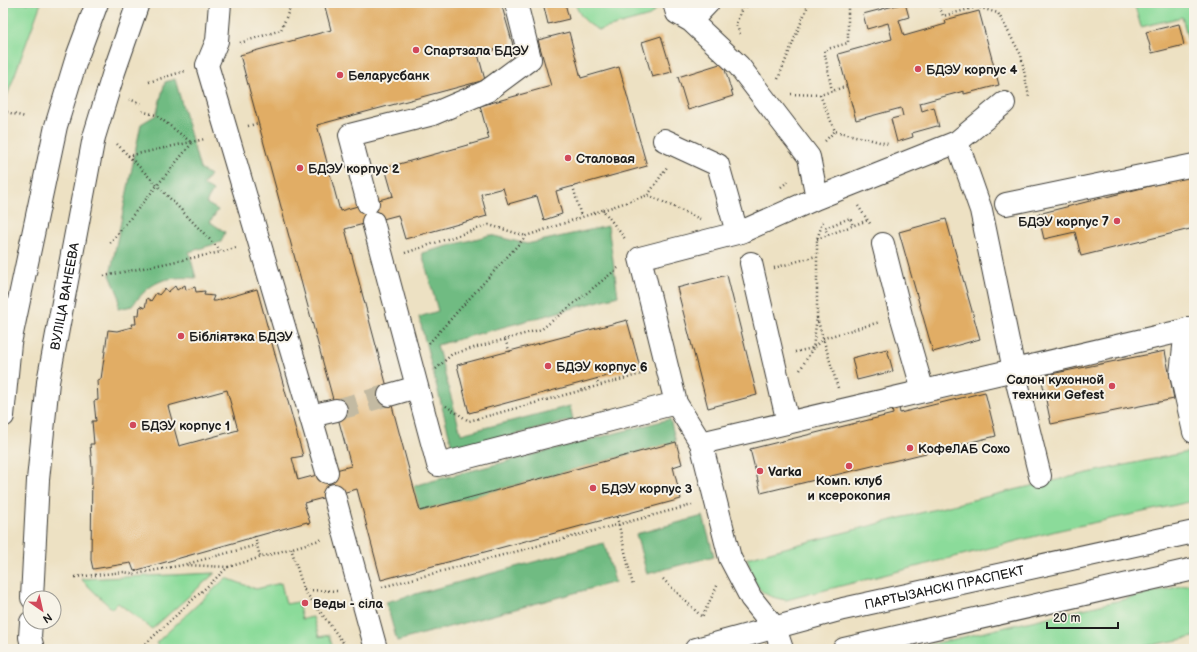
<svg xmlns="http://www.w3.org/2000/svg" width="1197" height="652" font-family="'Balsamiq Sans',sans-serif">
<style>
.green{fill:#8bdb9a;stroke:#547c5b}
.forest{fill:#70bb82;stroke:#466c4f}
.building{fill:#e1ad65;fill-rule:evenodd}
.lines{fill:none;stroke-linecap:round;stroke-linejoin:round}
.minor-tunnel{stroke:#c3baa2;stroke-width:22;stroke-dasharray:22 11;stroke-linecap:butt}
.minor-casing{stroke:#3b3a35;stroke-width:24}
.major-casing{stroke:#3b3a35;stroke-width:24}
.path{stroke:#3b3a35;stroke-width:2.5;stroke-dasharray:1 3;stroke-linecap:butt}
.minor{stroke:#fff;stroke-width:22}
.major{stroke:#fff;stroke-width:22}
.poi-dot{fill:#d1495b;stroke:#f7f3e8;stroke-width:1.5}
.labels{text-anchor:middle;stroke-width:4;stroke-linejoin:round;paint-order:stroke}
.poi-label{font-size:13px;font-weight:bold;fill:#1c1c1c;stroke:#f7f3e8;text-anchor:start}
.street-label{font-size:13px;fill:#1c1c1c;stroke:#f7f3e8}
</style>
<rect width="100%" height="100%" fill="#f7f3e8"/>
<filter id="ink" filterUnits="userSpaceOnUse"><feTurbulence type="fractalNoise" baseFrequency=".025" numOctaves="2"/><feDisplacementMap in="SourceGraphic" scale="8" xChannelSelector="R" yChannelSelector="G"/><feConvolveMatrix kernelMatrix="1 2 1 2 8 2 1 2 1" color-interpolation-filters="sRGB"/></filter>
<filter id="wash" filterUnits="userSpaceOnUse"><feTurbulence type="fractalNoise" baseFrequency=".012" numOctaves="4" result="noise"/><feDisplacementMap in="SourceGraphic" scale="16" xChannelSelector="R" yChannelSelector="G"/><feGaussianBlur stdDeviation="0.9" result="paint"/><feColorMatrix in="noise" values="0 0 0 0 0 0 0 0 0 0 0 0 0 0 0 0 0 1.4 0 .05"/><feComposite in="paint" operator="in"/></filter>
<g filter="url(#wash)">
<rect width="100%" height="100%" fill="#ede1c3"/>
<!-- green -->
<path class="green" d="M 3,3 L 41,3 L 3,107 Z
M 575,3 L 662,3 L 650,16 L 599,30 C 587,24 579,16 575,3 Z
M 1134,3 L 1194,3 L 1194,61 L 1182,17 L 1141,27 Z
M 1194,451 L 1194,501 L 1060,530 L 786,600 C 755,595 756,585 747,558 C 895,519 1043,480 1194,451 Z
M 215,573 L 152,629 L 118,603 L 112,609 L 81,579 Z
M 226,578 L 256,589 L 281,583 L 286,604 L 298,602 L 302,619 L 313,617 L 319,637 L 329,635 L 333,649 L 160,649 L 156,643 Z
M 1194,583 L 1194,637 L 1130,649 L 912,649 Z"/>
<!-- forest -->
<path class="forest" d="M 175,79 L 200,169 L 210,175 L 203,185 L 213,191 L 206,203 L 218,210 L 210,222 L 225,232 L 221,242 L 189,252 L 196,278 C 164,276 151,281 132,306 L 118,309 L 119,296 L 110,275 L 141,124 L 156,115 L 165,82 Z
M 608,226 L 618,296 L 437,345 L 461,434 L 570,406 L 573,420 L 453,450 L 419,317 L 438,311 L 422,253 L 490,235 L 527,244 Z
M 670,419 L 676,442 L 420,511 L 413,486 Z
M 703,516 L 714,556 L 647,574 L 636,534 Z
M 604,543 L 615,582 L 397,641 L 386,602 Z"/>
<g id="blocks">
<!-- building -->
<path class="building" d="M 324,3 L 501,3 L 513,45 L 478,54 L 485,80 L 317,125 L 340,211 L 393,196 L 385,168 L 489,139 L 480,106 L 551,86 L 538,40 L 569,32 L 581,78 L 619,67 L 647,166 L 556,191 L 562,214 L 544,220 L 537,196 L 508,204 L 503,188 L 481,194 L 487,216 L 405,239 L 398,215 L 345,229 L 420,511 L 676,442 L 682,464 L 673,467 L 681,499 L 381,580 L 357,489 L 304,503 L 310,523 L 308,524 L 307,522 L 134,571 L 131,563 L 93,569 L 91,560 L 92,467 L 90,444 L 94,444 L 92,421 L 96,421 L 94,401 L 98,400 L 97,380 L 101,379 L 108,330 L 117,331 L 132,327 L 131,324 L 136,324 L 135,315 L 139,315 L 140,306 L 145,308 L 147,298 L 151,301 L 156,293 L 159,295 L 165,288 L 168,292 L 175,286 L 177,290 L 185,285 L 186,290 L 195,287 L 196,292 L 205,291 L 204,295 L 214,296 L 212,301 L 216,301 L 257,289 L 303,456 L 292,458 L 298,480 L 351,466 L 240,55 L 331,30 ZM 227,390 L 238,430 L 179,446 L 168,406 Z
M 543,3 L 565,3 L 569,19 L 548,24 Z
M 905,3 L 909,17 L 899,20 L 904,36 L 946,24 L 945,20 L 979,11 L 999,85 L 964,94 L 964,91 L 920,103 L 922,111 L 934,107 L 939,127 L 937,126 L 912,133 L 913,137 L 897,142 L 891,119 L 903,116 L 901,108 L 856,120 L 838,54 L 892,39 L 888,23 L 867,29 L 863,14 Z
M 1179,24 L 1184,45 L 1152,53 L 1146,32 Z
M 661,36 L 672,72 L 652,77 L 642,42 Z
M 723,63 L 733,96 L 688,110 L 678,77 Z
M 1194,175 L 1194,228 L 1081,256 L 1075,232 L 1044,239 L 1038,214 Z
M 946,219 L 980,339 L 933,352 L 899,232 Z
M 727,275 L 757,395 L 708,408 L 677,288 Z
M 627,320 L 640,367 L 469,413 L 457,365 Z
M 887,349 L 893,371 L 857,380 L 852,358 Z
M 1165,351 L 1174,399 L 1051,424 L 1041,376 Z
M 985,392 L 996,436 L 761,493 L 750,449 L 893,414 L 892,409 L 899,407 L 900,413 Z"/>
</g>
</g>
<g filter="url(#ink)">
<use href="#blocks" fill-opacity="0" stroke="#3b3a35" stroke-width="1"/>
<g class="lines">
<!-- minor-tunnel -->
<path class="minor-tunnel" d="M 336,410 L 389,395"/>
<defs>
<path id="minor" d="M 220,3 L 217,41 L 207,65 L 327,472
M 674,3 L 677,13 L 691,21 L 739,66 L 809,157 L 817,198
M 691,21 L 708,3
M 664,140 L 718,165 L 734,222 L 741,232
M 957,142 L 981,210 L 1014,370 L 1040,476
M 368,203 L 350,135 L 433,114 L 487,91 L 530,59 L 516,3
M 1006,204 L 1194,165
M 373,222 L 438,465 L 676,403
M 883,244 L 901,315 L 923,391
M 751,263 L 788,423
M 1186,329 L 1181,374 L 1194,432
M 389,395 L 417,387
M 311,416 L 336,410
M 701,443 L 1194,328
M 334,495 L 376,649
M 782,649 L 775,628 L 751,598 L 730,558 L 701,443 L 676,403 L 640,258 L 741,232 L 817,198 L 957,142 L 1004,103"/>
<g id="major">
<path d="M 3,416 L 10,343 L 56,126 L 77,57 L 97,3"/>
<path id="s1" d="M 32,598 L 38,480 L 48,382 L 94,137 L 114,72 L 138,3"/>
<path d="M 31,622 L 30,637 L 33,649"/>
<path id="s2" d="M 696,649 L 843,609 L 1194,532"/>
<path d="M 844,649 L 1194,569"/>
</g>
</defs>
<!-- minor casing -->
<use href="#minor" class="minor-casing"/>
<!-- major casing -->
<use href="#major" class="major-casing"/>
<!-- path -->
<path class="path" d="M 938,3 L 943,16 L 977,7 L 998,13 L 1021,55 L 1029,97
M 740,34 L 736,24 L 742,8 L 755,3
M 240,43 L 281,30 L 292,3
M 778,79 L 809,3
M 149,82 L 185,71
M 832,91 L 824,50 L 848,43 L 848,4 L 850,3
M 791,94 L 820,95 L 847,86
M 820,95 L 835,131 L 888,144
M 129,99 L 142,104
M 3,111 L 25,117
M 248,126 L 259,123
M 825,141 L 835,131
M 117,144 L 222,252 L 238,247
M 128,156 L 205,139
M 573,186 L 581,217
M 781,187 L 790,180
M 648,195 L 667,167
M 858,206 L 871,225
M 603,210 L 648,195 L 700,219
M 828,235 L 825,228 L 850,218 L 853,226
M 817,239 L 868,220
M 110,243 L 192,143 L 156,115 L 140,111
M 405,253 L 489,225 L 526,236
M 774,268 L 816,256
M 104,276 L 221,252
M 817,318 L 838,388
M 505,340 L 510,352
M 429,343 L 526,236 L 603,210 L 626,240
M 795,352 L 813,348 L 824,338 L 880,322
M 436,369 L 452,354 L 542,329 L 618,268
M 800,370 L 813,348 L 817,317 L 817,239 L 823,222
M 597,378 L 598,385
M 446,406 L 469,421 L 645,373
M 617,517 L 633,586
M 255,536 L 260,557
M 291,548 L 304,590 L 348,649
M 228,567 L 323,539
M 75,577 L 124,572 L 135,574 L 183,565 L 257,545
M 663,579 L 702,617 L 718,584
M 382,587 L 692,505
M 304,590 L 338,591
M 140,649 L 228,567 L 187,565"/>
<!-- minor -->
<use href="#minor" class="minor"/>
<!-- major -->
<use href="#major" class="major"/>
</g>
</g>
<!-- markers -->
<g class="poi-dot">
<circle cx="416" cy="50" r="4"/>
<circle cx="918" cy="69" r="4"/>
<circle cx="340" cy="75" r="4"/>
<circle cx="568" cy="158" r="4"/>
<circle cx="300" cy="168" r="4"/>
<circle cx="1117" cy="221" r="4"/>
<circle cx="181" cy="336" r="4"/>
<circle cx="548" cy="366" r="4"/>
<circle cx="1112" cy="386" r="4"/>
<circle cx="133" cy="425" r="4"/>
<circle cx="910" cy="448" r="4"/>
<circle cx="849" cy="466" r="4"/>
<circle cx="760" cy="471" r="4"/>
<circle cx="593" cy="488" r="4"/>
<circle cx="305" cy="603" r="4"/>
</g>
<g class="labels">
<!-- poi labels -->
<g class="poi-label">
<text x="424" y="55">Спартзала БДЭУ</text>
<text x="926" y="74">БДЭУ корпус 4</text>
<text x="348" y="80">Беларусбанк</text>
<text x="576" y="163">Сталовая</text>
<text x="308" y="173">БДЭУ корпус 2</text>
<text x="1109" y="226" text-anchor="end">БДЭУ корпус 7</text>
<text x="189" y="341">Бібліятэка БДЭУ</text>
<text x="556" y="371">БДЭУ корпус 6</text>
<text x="1104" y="384" text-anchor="end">Салон кухонной<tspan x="1104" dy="15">техники Gefest</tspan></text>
<text x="141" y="430">БДЭУ корпус 1</text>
<text x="918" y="453">КофеЛАБ Сохо</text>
<text x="768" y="476">Varka</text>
<text x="849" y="485" text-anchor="middle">Комп. клуб<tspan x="849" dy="15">и ксерокопия</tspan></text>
<text x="601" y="493">БДЭУ корпус 3</text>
<text x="313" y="608">Веды - сіла</text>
</g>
<!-- street labels -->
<g class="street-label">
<text dy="5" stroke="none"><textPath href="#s1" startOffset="304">ВУЛІЦА ВАНЕЕВА</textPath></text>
<text dy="5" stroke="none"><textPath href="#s2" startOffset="256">ПАРТЫЗАНСКІ ПРАСПЕКТ</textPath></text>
</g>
</g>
<!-- margin -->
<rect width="1197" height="652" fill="none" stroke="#f7f3e8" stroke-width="16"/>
<!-- north arrow -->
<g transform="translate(42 610) rotate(146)"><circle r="19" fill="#f7f3e8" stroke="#9f9d96"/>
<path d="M0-3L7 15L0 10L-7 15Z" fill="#d1495b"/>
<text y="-6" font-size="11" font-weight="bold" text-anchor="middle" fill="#1c1c1c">N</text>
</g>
<!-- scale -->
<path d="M1047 622v6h71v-6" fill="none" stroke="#1c1c1c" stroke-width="2"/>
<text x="1053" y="622" font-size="12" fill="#1c1c1c" stroke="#f7f3e8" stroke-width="3" paint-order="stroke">20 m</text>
</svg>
